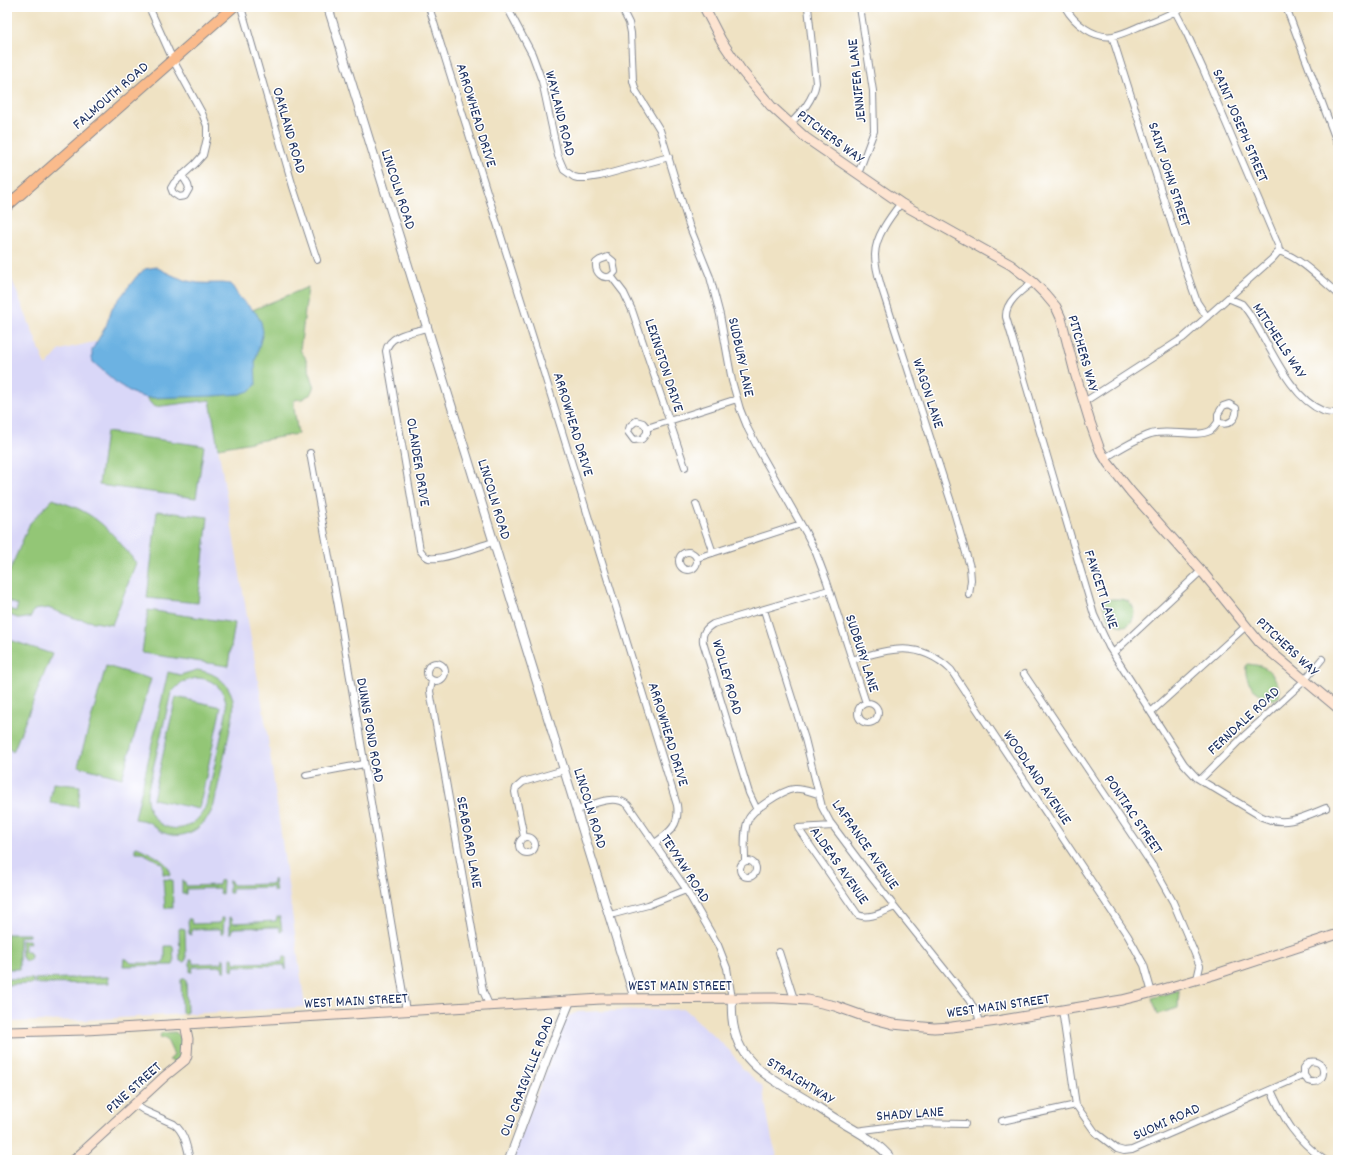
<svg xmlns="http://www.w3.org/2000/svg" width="1345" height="1167" font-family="Dekko,sans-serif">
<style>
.built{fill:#d9d7f8}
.green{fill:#93c676;stroke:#577a6a;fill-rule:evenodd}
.water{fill:#6cb2e2;stroke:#4470a0}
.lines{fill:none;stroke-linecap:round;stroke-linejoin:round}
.minor-casing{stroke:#858890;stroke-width:8}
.tertiary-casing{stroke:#858890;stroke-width:10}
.secondary-casing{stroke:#858890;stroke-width:11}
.primary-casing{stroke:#858890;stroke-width:12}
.minor{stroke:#fff;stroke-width:6}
.tertiary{stroke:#fff;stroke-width:8}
.secondary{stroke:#fde4d1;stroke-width:9}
.primary{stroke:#fabb8c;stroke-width:10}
.labels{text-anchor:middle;stroke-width:3;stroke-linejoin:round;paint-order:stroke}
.street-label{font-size:15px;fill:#1b2f5e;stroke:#fff}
</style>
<rect width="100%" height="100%" fill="#fff"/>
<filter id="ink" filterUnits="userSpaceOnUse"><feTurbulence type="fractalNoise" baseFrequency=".025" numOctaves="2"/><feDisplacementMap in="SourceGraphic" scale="8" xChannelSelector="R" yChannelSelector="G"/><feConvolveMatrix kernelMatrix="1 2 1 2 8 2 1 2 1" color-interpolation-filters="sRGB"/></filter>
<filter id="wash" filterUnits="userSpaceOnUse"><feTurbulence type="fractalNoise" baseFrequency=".012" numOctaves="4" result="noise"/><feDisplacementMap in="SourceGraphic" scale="16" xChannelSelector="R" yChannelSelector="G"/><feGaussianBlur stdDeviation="0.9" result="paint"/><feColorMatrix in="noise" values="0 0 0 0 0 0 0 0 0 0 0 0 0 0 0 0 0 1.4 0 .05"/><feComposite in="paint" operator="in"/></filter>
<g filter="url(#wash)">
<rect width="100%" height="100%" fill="#efe2c3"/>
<!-- built -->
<path class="built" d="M 7,267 L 46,366 L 60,350 L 98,341 L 154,407 L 210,400 L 267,732 L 305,1007 L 84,1020 L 7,1022 Z
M 685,1009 L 730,1051 L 743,1069 L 762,1086 L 772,1139 L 778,1160 L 511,1160 L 567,1018 L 569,1016 L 577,1012 Z"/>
<!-- green -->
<path class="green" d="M 308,287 L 300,350 L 305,357 L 314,385 L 311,394 L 302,399 L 294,400 L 294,408 L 298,434 L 218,448 L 210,400 L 154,407 L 98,341 L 238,316 Z
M 106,432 L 204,446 L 196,498 L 99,485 Z
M 53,499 C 62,503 71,505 79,509 C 104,521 120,542 136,563 L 112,625 L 77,619 L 48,608 L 34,610 L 31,617 L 20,619 L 7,614 L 7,609 L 16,611 L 18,605 L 8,601 L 7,598 L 7,577 L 30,523 Z
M 157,511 L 208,517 L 198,603 L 147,598 Z
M 1114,599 C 1119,599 1125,599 1129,602 C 1137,607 1135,625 1124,626 C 1119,626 1113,622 1109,620 L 1103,606 L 1104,600 Z
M 148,610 L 235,623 L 228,666 L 142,653 Z
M 7,639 L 52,654 L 13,752 L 7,747 Z
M 1248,664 C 1254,665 1260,665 1265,668 C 1274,673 1281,687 1279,697 L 1274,700 C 1257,695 1244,685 1246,666 Z
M 106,666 L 151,679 L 122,778 L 78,766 Z
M 197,670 C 221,673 237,690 233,715 L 214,805 C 207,826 185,843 162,832 C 157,830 154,826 150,823 C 146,820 139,820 135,819 L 168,672 L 180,675 ZM 196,678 C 217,678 229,695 226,714 L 206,805 C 192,842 146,833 147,794 L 171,693 L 182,682 Z
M 176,697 L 221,707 L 199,809 L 153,799 Z
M 53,783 L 80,786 L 78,807 L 50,803 Z
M 137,847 C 149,853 169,860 171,875 L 163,874 L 163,864 L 141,852 L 135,852 L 135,848 Z
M 163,879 L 172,880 L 173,908 L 165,908 Z
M 274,879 L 276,892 L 273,891 L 273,887 L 232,888 L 232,893 L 229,893 L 229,880 L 231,881 L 232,885 L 273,884 L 273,880 Z
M 220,880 L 223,881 L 222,894 L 220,893 L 219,888 L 186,889 L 186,894 L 182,894 L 182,881 L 185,882 L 186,886 L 219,885 Z
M 277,916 L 280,917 L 282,931 L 281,932 L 280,932 L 279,927 L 233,928 L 232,933 L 230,933 L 230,917 L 232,918 L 233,923 L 276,921 Z
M 221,918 L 224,918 L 223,934 L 221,934 L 221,929 L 192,929 L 191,935 L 189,934 L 188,919 L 191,919 L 192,924 L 220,923 Z
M 181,928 L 185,929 L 186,960 L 184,962 L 180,961 L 179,929 Z
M 7,934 L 29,934 L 29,936 L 19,937 L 19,969 L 7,969 Z
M 21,940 L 29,940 L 30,943 L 25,944 L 25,951 L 29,951 L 30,954 L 31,954 L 31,957 L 28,961 L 25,961 L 22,957 Z
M 165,946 L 173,946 L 174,963 L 173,965 L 123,966 L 124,959 L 127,959 L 131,963 L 162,963 L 165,959 Z
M 283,957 L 286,957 L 286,970 L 284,965 L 234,966 L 233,971 L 231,970 L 231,958 L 233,958 L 234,963 L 282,962 Z
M 222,958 L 224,959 L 225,971 L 223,971 L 222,966 L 193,967 L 192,972 L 190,972 L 190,959 L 192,959 L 193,964 L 222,963 Z
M 108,977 L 109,983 L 35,984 L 35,979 Z
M 185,978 L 186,980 L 187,1012 L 183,1014 L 182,1012 L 181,980 L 182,978 Z
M 7,979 L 33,979 L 33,984 L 7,985 Z
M 1179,990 L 1178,1008 L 1158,1014 L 1152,998 Z
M 175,1032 C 186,1038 185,1056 175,1062 L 169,1060 L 174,1055 L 166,1038 L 161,1038 L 160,1035 L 162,1033 Z"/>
<!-- water -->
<path class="water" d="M 156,267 C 169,274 183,281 198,283 C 209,284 220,282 231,284 L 239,297 L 256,313 L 261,322 L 263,332 L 255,362 L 256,385 L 249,391 L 240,394 L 212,396 L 148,398 L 136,395 L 118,384 L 93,362 L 92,358 L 92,350 L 106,326 L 112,308 L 137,276 L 145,269 Z"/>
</g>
<g filter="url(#ink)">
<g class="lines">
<defs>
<path id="minor" d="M 149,7 L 173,60 L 202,113 L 207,126 L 207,138 L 203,155 L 195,164 L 174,183 L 171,188 L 173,193 L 179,197 L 185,196 L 189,189 L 188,185 L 182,175
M 241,7 L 293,187 L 317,260
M 429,7 L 544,373 L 677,805 C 680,825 670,832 655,843
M 507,7 L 532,54 L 542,81 L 558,156 L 564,170 L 574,177 L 578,178 L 587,178 L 600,176 L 669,157
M 621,7 L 629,23 L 631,33 L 633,81 L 636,91 L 660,130 L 689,225 L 710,277 L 720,315 L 732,381 L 740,409 L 748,429 L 760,452 L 806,533 L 816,553 L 827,582 L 866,703
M 1065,7 C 1074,23 1094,39 1113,36 C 1124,34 1135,28 1145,24 C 1158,19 1171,15 1182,7
M 1286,7 L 1338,145
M 1175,11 L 1187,34 L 1203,69 L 1278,245 L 1279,251
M 1112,36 L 1188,276 L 1197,302 L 1207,317
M 790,124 C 802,112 813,100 816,83 L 808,7
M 858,174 L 874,131 L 873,91 L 860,7
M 901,203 C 890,217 875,237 875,255 C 875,266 878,276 881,286 L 952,505 L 970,567 L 971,580 L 969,595
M 1279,251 C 1302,259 1319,278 1338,294
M 611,276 C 603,280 595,273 596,263 L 600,260 L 608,257 L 613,261 L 615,272 L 611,276 L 624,293 L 632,310 L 685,467
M 1033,282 C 1022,290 1005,302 1006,317 L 1094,615 L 1109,647 L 1184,764 L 1197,778 L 1262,817 C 1285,827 1304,817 1326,808
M 1228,298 L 1272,259 L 1279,251
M 427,328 C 414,332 389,334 386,351 L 420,550 C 423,554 425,557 429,558 C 441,561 480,546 493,542
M 1084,402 L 1183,338 L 1228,298 L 1242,304 L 1246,309 C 1268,338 1287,397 1323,411 C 1327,413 1333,413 1338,413
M 647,428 L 643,423 L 636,421 L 630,426 L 628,432 L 634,440 L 642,439 L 647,433 L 647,428 L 737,399
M 310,453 L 338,606 L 406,1011
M 1105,458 C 1120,449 1135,439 1151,434 C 1169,429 1195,438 1210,431 C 1213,429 1216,425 1218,422 L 1218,414 L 1223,406 L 1229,404 L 1236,408 C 1238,419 1228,427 1218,422
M 696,504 L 713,553
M679 561a9 9 0 1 1 18 0a9 9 0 1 1-18 0Z
M 697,558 L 801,524
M 764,610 L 805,739 L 822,807 L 830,822 L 872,878 L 969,1000 L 978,1015 L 980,1023
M 1113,653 L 1201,571
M 852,660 C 889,648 920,640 951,670 L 1128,936 L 1144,965 L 1152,993
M427 672a9 9 0 1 1 18 0a9 9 0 1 1-18 0Z
M 1024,674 L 1154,868 L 1173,902 L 1200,966 L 1197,979
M 432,681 L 430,691 L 483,991 L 490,1007
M858 713a10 10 0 1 1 20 0a10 10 0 1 1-20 0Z
M 1151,712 L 1245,627
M 306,775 L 364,764
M 1200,780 L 1244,736 L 1304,681 L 1322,659
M 577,810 C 592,805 613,793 628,805 L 684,886 L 718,945 L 727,968 L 732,999
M 757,810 L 749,793 L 703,642 C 702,633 705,629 713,624 L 829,590
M 833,826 L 798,828 L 858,915 C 870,920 884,911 895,907
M519 845a8 8 0 1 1 16 0a8 8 0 1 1-16 0Z
M 524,837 L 515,792 L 516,788 L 523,782 L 564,770
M 745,860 C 745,848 743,832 748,820 C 752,810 783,790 794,789 C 802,788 811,792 818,794
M740 869a8 8 0 1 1 16 0a8 8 0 1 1-16 0Z
M 610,915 L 648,905 L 686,890
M 779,952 L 794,999
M 1062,1010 L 1076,1105 L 1095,1132 L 1117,1149 L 1124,1151 L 1132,1150 L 1304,1075 L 1304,1068 L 1309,1062 C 1329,1057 1327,1088 1308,1081 L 1304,1075
M 1271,1090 C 1286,1123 1294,1137 1324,1160
M 134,1104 L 145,1111 L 174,1124 C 185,1133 187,1147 190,1160
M 1002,1121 L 1076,1105
M 856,1131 L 917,1123 L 965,1124
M 7,1157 L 10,1160"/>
<path id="tertiary" d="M 328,7 L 635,999
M 732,999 C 729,1055 756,1070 800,1096 C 814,1104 827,1114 841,1122 C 860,1133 879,1143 892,1160
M 509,1160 L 548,1055 L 570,1001"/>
<path id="secondary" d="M 704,7 L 721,40 L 741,70 L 771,106 L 806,138 L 902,204 L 1011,265 L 1033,282 L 1045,294 L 1056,307 L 1061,318 L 1075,373 L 1090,422 L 1100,450 L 1108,463 L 1131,492 L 1204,574 L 1259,642 L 1338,708
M 7,1032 L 86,1030 L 601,999 L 775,998 L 808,1000 L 835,1006 L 863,1016 L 893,1024 L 934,1028 L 952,1027 L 997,1021 L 1122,1000 L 1146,994 L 1213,975 L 1338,934
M 74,1160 L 164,1077 L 185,1060 L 187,1055 L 188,1039 L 185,1024"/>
<path id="primary" d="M 7,206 L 233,7"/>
</defs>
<!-- minor casing -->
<use href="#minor" class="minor-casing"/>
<!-- tertiary casing -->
<use href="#tertiary" class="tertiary-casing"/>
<!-- secondary casing -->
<use href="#secondary" class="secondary-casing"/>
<!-- primary casing -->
<use href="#primary" class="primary-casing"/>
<!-- minor -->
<use href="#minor" class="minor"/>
<!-- tertiary -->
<use href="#tertiary" class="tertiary"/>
<!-- secondary -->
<use href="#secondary" class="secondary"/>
<!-- primary -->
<use href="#primary" class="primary"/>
</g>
</g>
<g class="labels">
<!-- street labels -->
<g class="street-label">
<text transform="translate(856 81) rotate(-96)" y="5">JENNIFER LANE</text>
<text transform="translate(110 95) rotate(-41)" y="5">FALMOUTH ROAD</text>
<text transform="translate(561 113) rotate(76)" y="5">WAYLAND ROAD</text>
<text transform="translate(477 115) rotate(73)" y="5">ARROWHEAD DRIVE</text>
<text transform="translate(1241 125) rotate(67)" y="5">SAINT JOSEPH STREET</text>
<text transform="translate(290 130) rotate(74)" y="5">OAKLAND ROAD</text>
<text transform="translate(831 136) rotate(37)" y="5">PITCHERS WAY</text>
<text transform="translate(1170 174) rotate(72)" y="5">SAINT JOHN STREET</text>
<text transform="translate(399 189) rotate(72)" y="5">LINCOLN ROAD</text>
<text transform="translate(1280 340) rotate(57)" y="5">MITCHELLS WAY</text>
<text transform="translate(1084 353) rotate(74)" y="5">PITCHERS WAY</text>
<text transform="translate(742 357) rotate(78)" y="5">SUDBURY LANE</text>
<text transform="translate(665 365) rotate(72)" y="5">LEXINGTON DRIVE</text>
<text transform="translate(929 393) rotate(72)" y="5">WAGON LANE</text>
<text transform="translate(574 424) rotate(73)" y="5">ARROWHEAD DRIVE</text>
<text transform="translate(419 462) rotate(81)" y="5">OLANDER DRIVE</text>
<text transform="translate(495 499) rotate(73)" y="5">LINCOLN ROAD</text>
<text transform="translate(1102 589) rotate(72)" y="5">FAWCETT LANE</text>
<text transform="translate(1288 646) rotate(43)" y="5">PITCHERS WAY</text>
<text transform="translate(863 653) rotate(72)" y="5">SUDBURY LANE</text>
<text transform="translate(728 677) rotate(74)" y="5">WOLLEY ROAD</text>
<text transform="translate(1243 720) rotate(-43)" y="5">FERNDALE ROAD</text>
<text transform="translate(371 730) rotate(80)" y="5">DUNNS POND ROAD</text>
<text transform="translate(669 734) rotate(73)" y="5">ARROWHEAD DRIVE</text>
<text transform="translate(1038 777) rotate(56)" y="5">WOODLAND AVENUE</text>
<text transform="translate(591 808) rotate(73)" y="5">LINCOLN ROAD</text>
<text transform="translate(1134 814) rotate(56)" y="5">PONTIAC STREET</text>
<text transform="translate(470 842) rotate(80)" y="5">SEABOARD LANE</text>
<text transform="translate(866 844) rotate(55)" y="5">LAFRANCE AVENUE</text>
<text transform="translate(840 865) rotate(55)" y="5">ALDEAS AVENUE</text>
<text transform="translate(686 868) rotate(57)" y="5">TEVYAW ROAD</text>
<text x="680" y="990">WEST MAIN STREET</text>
<text transform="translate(356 1000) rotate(-3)" y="5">WEST MAIN STREET</text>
<text transform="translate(998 1005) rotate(-8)" y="5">WEST MAIN STREET</text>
<text transform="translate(526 1076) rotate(-69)" y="5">OLD CRAIGVILLE ROAD</text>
<text transform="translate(801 1080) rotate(32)" y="5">STRAIGHTWAY</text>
<text transform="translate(133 1087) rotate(-42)" y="5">PINE STREET</text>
<text transform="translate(910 1113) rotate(-4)" y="5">SHADY LANE</text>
<text transform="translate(1166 1121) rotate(-24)" y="5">SUOMI ROAD</text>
</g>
</g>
<!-- margin -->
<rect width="1345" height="1167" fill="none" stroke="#fff" stroke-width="24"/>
</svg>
